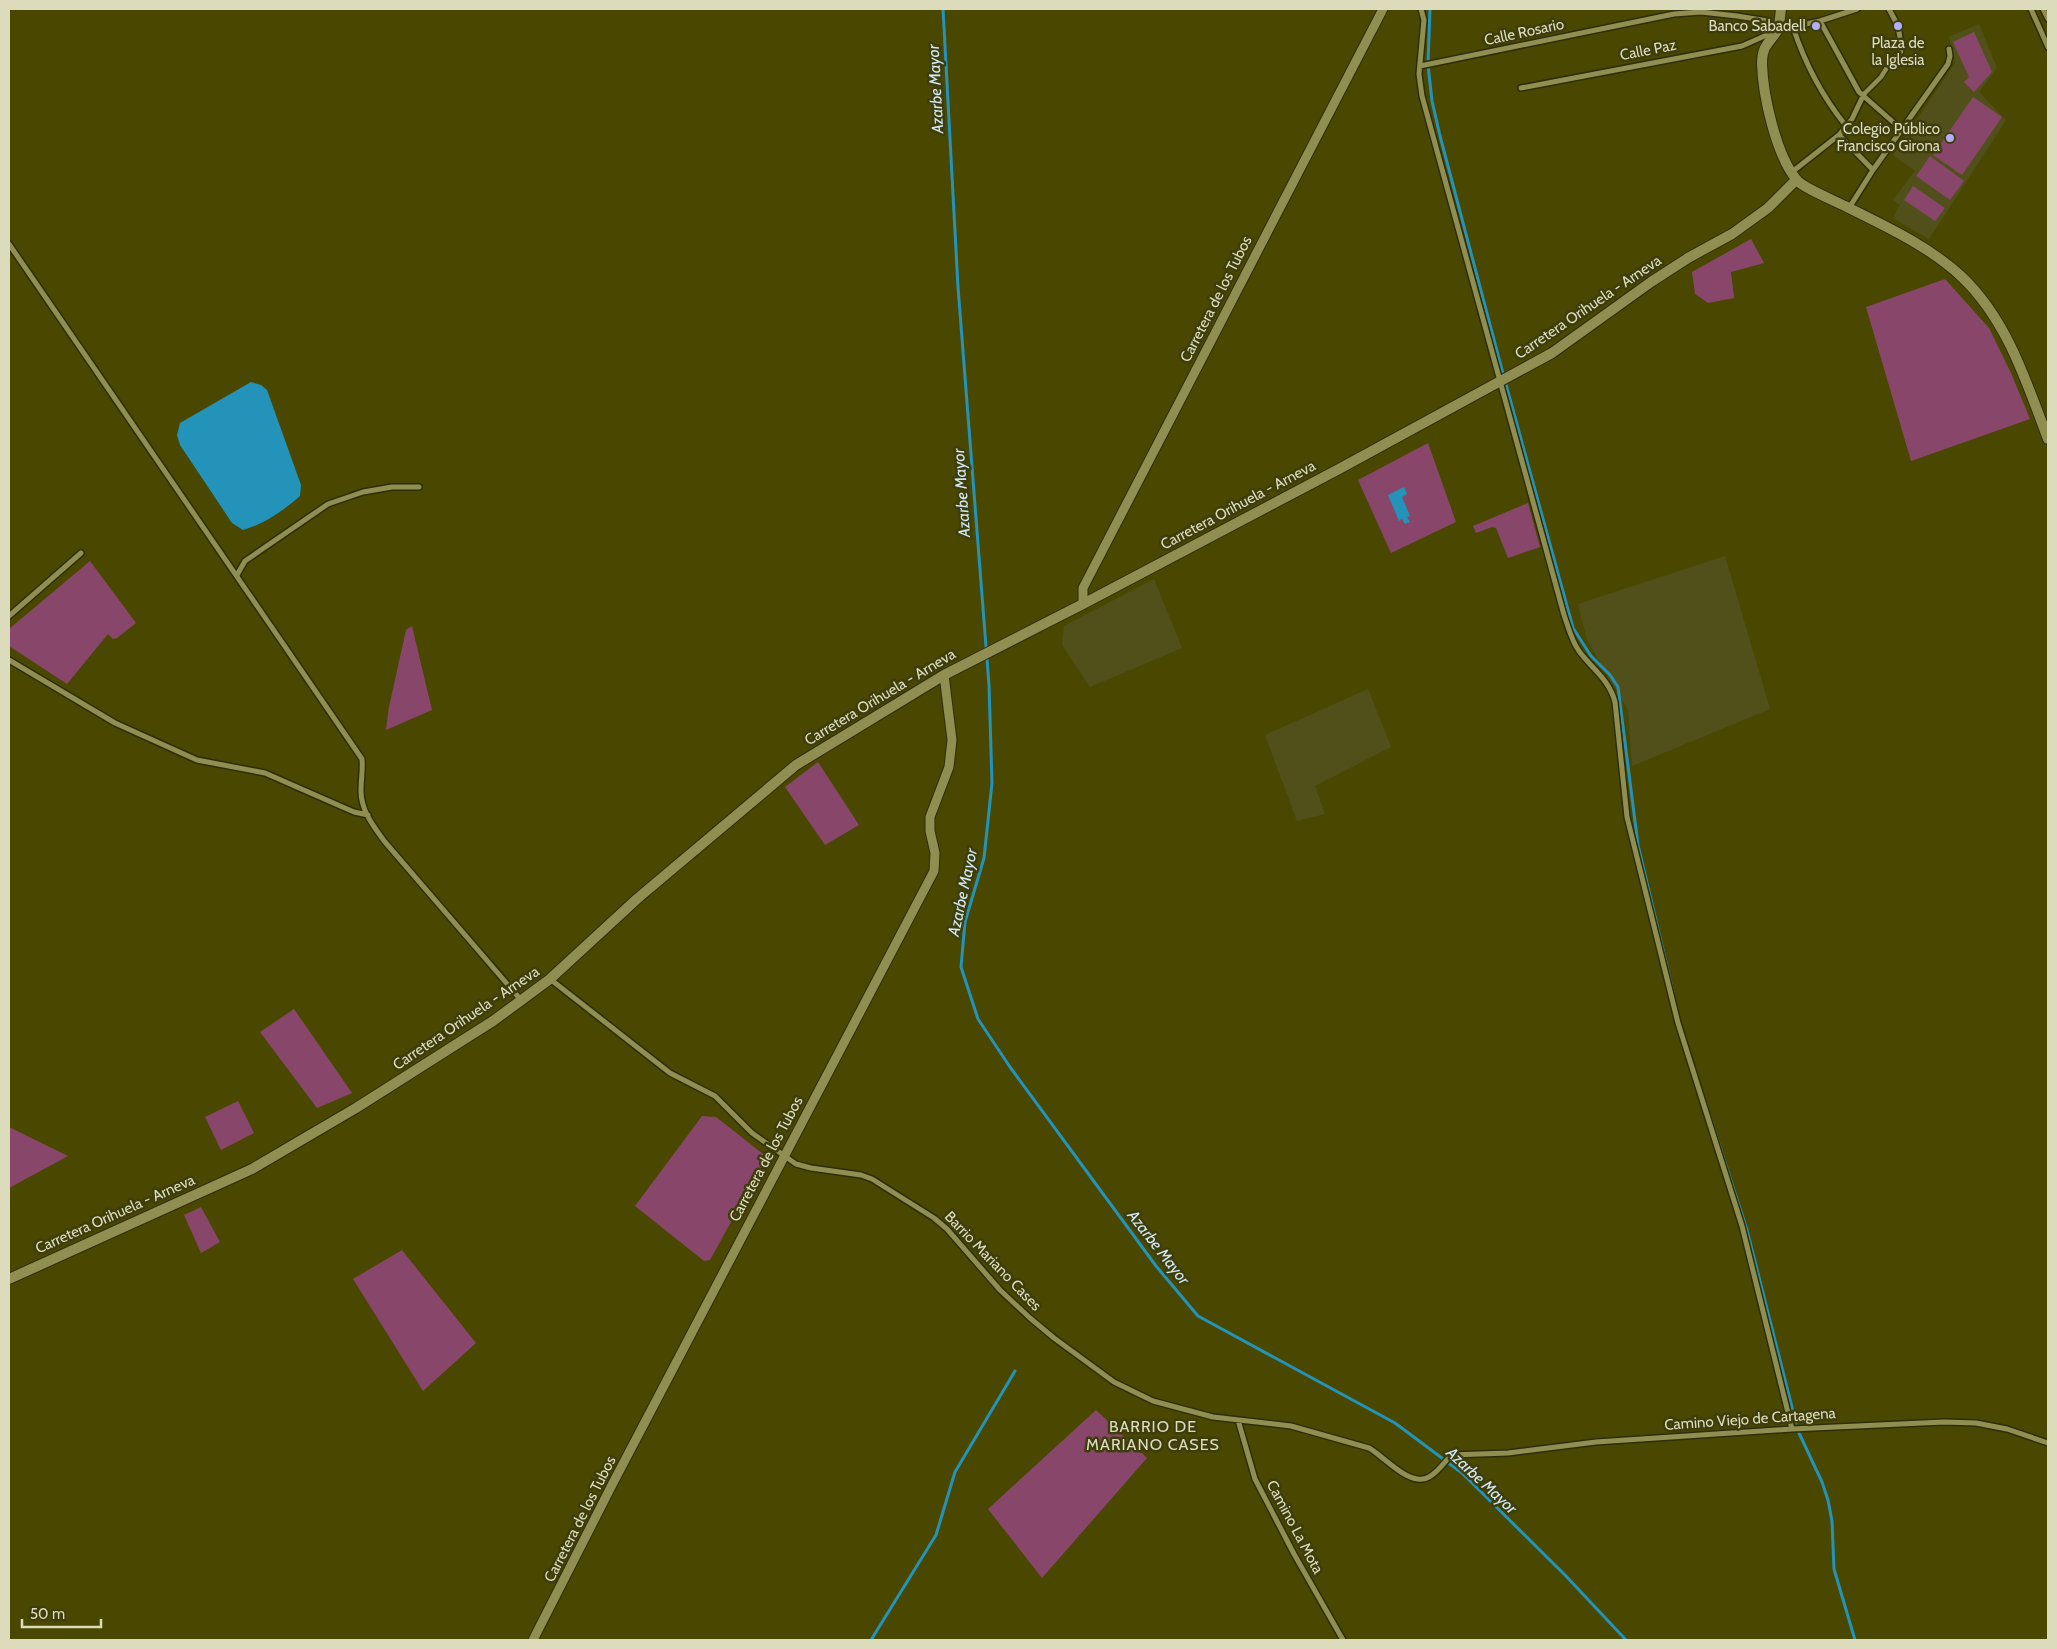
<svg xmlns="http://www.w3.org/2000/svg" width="2057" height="1649" font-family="Cabin,sans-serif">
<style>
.built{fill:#52501a}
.green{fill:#88476a}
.water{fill:#2393ba}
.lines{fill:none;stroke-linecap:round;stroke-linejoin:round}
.stream{stroke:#2393ba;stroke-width:3}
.pedestrian-casing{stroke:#2e2d0c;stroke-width:7}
.minor-casing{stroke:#2e2d0c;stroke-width:8}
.tertiary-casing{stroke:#2e2d0c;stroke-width:11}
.secondary-casing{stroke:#2e2d0c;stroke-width:12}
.pedestrian{stroke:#908e50;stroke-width:4.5}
.minor{stroke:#908e50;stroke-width:5}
.tertiary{stroke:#908e50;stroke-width:9}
.secondary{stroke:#908e50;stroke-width:10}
.poi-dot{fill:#b3adf9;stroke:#3e3d0c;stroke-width:2}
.labels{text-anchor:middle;stroke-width:5;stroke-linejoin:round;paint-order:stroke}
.poi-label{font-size:15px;fill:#dcdcbc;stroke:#3e3d0c;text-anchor:end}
.street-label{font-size:15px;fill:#dcdcbc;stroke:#3e3d0c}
.water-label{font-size:16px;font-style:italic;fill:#d2e8f3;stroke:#3e3d0c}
.neighbourhood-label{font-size:16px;letter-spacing:1px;fill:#dcdcbc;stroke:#3e3d0c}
</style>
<rect width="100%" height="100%" fill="#4a4800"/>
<!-- built -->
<path class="built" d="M 1979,24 L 1997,68 L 1979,92 L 2006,120 L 1929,239 L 1893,218 L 1900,205 L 1893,200 L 1915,171 L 1893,155 L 1955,63 L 1949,37 Z
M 1725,556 L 1770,709 L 1632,766 L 1628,710 L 1587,640 L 1578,604 Z
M 1154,579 L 1182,648 L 1090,687 L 1062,645 L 1064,626 Z
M 1368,689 L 1391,747 L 1315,786 L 1325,814 L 1297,821 L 1265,735 Z"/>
<!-- green -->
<path class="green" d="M 1974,32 L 1992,72 L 1974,92 L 1964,82 L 1969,77 L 1953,42 Z
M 1973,97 L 2002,117 L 1962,175 L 1933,155 Z
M 1930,156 L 1964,181 L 1950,200 L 1916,176 Z
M 1913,186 L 1945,208 L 1935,221 L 1904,200 Z
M 1751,239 L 1764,263 L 1731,272 L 1734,298 L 1708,303 L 1695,294 L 1692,272 Z
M 1945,279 L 1989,328 L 2011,373 L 2030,419 L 1911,461 L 1866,307 Z
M 1428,443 L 1456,522 L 1391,553 L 1358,480 Z
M 1528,503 L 1540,547 L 1508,558 L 1496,528 L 1492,527 L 1476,533 L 1473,526 Z
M 90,561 L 136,623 L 117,638 L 113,639 L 108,634 L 67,684 L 9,646 L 9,629 Z
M 412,626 L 432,710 L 386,730 L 389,707 L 406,630 Z
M 818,762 L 859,825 L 825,845 L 785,787 Z
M 294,1009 L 352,1093 L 317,1108 L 260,1032 Z
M 238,1101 L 254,1133 L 221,1150 L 205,1117 Z
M 702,1116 L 716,1117 L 767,1157 L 710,1260 L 704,1261 L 635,1206 Z
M 9,1127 L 68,1156 L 9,1188 Z
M 201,1207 L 220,1242 L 201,1253 L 184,1215 Z
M 402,1250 L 476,1343 L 423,1391 L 353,1279 Z
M 1096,1410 L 1147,1458 L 1042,1578 L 988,1509 Z"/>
<!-- water -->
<path class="water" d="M 251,382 L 261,385 L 267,390 L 301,485 L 300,496 C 283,511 264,524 243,530 L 232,523 L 180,445 L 177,435 L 180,423 Z
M 1404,487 L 1407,494 L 1402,497 L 1410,516 L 1407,517 L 1410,522 L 1405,524 L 1402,519 L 1399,521 L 1388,495 Z"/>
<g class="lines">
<!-- stream -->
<path class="stream" d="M 943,9 L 958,287 L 989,685 L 992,783 L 984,858 L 965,922 L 961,967 L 978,1019 L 1010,1067 L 1156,1266 L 1198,1316 L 1395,1423 L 1462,1473 L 1565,1575 L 1626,1640
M 1428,63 L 1430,9
M 1428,65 L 1432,101 L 1440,136 L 1502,370 L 1573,628 L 1591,656 L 1610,675 L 1618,687 L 1638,845 L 1673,992
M 1702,1092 L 1747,1230 L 1796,1423
M 1799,1433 L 1822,1482 L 1828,1500 L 1832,1521 L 1834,1569 L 1855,1640
M 871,1640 L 936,1535 L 955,1472 L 1015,1371"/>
<defs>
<path id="pedestrian" d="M 1864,94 L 1881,77 L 1893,58 L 1901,52 L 1901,44"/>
<path id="minor" d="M 1421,9 L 1424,20 L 1419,74 L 1422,96 L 1564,615 C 1568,626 1572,642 1579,651 C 1592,669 1609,679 1615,702 L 1627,817 L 1678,1023 L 1742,1226 L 1792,1429
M 1889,9 L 1898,26 L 1901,44
M 2031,9 L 2048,47
M 2043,9 L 2048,19
M 1820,21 L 1859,92 L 1902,130
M 1793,27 C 1805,64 1822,96 1846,126
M 1420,66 L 1674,14 L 1701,12 L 1737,16 L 1768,21 L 1777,30
M 1521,88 L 1742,46 L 1778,30 L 1820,21 L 1857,9
M 1839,135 L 1873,170
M 1792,172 L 1839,135 L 1852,119 L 1864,94
M 1849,208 L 1873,170 L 1948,64 L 1950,56 L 1949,49
M 9,244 L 362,759 C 363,770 361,780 361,791 C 361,811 374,827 385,842 L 521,1000
M 237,575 L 245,561 L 328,504 L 363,492 L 392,487 L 419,487
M 9,616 L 81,553
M 9,660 L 115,723 L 197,760 L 265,773 L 354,812 L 368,815
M 550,979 L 670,1073 L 715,1096 L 752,1133 L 796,1164 L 811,1168 L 861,1175 L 872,1179 L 934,1218 L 947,1229 L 1000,1290 L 1030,1318 L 1054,1338 L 1114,1382 L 1153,1401 L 1213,1417 L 1291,1426 L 1369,1448 C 1385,1457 1410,1488 1429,1477 C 1437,1473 1445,1462 1451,1455 L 1508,1453 L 1596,1442 L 1792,1429 L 1944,1422 L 1976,1423 L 2007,1429 L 2048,1443
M 1238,1420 L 1255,1479 L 1294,1554 L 1343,1640"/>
<path id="tertiary" d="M 1083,604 L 1083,588 L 1383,9
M 533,1640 L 613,1483 L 934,871 L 935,853 L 930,831 L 930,817 L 949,767 L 952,740 L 944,675"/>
<path id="secondary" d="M 1781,9 C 1780,15 1780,26 1777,31 C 1769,44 1762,45 1762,64 C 1763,96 1776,154 1796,179 C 1801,187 1835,201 1845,206 C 1885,226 1929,246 1962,277 C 2007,320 2026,381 2048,439
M 9,1279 L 252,1169 L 356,1108 L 493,1021 L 550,979 L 638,898 L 796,765 L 944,675 L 1083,604 L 1339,469 L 1552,353 L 1651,282 L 1688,258 L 1732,234 L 1768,208 L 1796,180"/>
</defs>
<!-- pedestrian casing -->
<use href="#pedestrian" class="pedestrian-casing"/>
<!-- minor casing -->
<use href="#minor" class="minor-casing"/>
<!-- tertiary casing -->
<use href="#tertiary" class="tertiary-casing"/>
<!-- secondary casing -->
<use href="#secondary" class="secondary-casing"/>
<!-- pedestrian -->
<use href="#pedestrian" class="pedestrian"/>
<!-- minor -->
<use href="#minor" class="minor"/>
<!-- tertiary -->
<use href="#tertiary" class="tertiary"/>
<!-- secondary -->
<use href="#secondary" class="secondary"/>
</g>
<!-- markers -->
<g class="poi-dot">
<circle cx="1816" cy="26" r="5"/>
<circle cx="1898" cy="26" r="5"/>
<circle cx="1950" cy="138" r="5"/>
</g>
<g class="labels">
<!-- poi labels -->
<g class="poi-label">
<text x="1806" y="31">Banco Sabadell</text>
<text x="1898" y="48" text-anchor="middle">Plaza de<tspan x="1898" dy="17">la Iglesia</tspan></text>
<text x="1940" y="134">Colegio Público<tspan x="1940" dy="17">Francisco Girona</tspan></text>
</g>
<!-- street labels -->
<g class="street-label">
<text transform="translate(1524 32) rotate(-12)" y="5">Calle Rosario</text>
<text transform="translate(1648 50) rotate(-11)" y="5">Calle Paz</text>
<text transform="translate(1216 299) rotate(-63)" y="5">Carretera de los Tubos</text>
<text transform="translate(1588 307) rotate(-34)" y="5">Carretera Orihuela - Arneva</text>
<text transform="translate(1238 505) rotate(-28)" y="5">Carretera Orihuela - Arneva</text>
<text transform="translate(880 697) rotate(-31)" y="5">Carretera Orihuela - Arneva</text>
<text transform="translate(466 1018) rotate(-34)" y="5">Carretera Orihuela - Arneva</text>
<text transform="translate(766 1159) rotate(-62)" y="5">Carretera de los Tubos</text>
<text transform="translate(115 1214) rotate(-24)" y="5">Carretera Orihuela - Arneva</text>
<text transform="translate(993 1261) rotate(46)" y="5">Barrio Mariano Cases</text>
<text transform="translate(1750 1419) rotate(-4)" y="5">Camino Viejo de Cartagena</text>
<text transform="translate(580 1519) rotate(-63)" y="5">Carretera de los Tubos</text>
<text transform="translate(1295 1527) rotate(62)" y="5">Camino La Mota</text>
</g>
<!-- water labels -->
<g class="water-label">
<text transform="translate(935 89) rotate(-93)" y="6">Azarbe Mayor</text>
<text transform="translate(961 493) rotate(-94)" y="6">Azarbe Mayor</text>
<text transform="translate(962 892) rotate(-78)" y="6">Azarbe Mayor</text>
<text transform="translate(1159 1247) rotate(52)" y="6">Azarbe Mayor</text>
<text transform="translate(1482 1480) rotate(43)" y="6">Azarbe Mayor</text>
</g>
<!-- neighbourhood labels -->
<g class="neighbourhood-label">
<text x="1153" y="1432">BARRIO DE<tspan x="1153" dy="18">MARIANO CASES</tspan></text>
</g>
</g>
<!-- border -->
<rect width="2057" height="1649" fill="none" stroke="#dcdcbc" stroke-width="20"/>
<!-- scale -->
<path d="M22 1619v8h79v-8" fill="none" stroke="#dcdcbc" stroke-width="2.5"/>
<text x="30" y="1619" font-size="15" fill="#dcdcbc" stroke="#3e3d0c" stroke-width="4" paint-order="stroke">50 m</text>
</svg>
